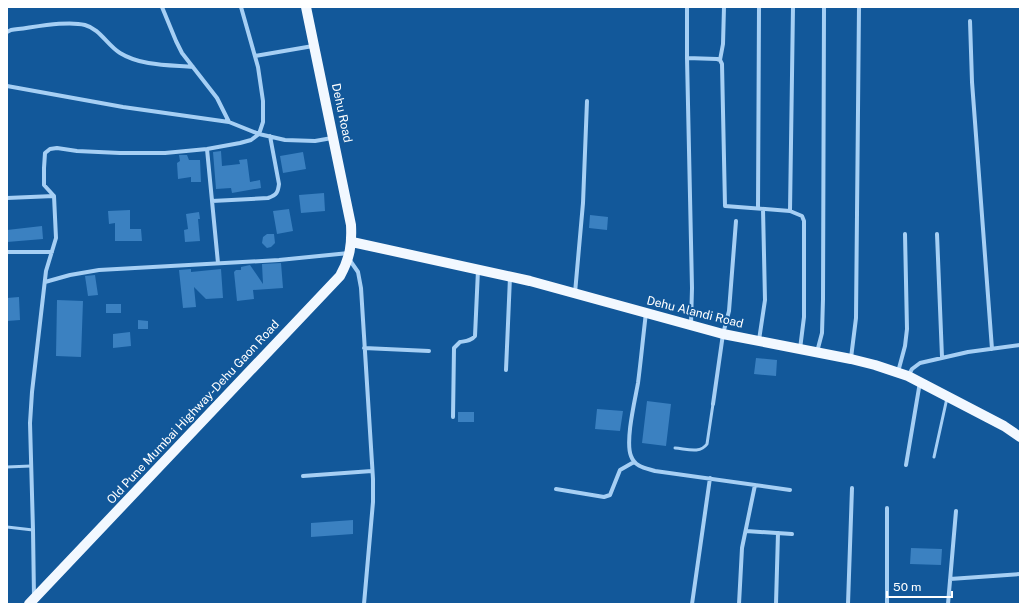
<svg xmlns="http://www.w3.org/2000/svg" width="1027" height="611" font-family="'Public Sans',sans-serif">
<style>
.building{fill:#3b81c1}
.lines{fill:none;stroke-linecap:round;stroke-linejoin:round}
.service{stroke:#a6cff4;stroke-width:3}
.minor{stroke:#a6cff4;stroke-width:4}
.primary{stroke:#f2f8ff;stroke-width:10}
.labels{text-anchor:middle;stroke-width:4;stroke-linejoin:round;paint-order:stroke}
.street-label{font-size:12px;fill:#fff;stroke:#12589a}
</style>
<rect width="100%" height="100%" fill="#12589a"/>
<!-- building -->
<path class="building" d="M 221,151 L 222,166 L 240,164 L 239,160 L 247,159 L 250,182 L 260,180 L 261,188 L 232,193 L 231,188 L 216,189 L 213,152 Z
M 303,152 L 306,169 L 283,173 L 280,156 Z
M 179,155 L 187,155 L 189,160 L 200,160 L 201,182 L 191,182 L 191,177 L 178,179 L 177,163 L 180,161 Z
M 324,193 L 325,211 L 301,213 L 299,195 Z
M 289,209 L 293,231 L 277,234 L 273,211 Z
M 130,210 L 130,229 L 141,229 L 142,241 L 115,241 L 115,223 L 109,224 L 108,211 Z
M 199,212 L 200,219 L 198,219 L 200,241 L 185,242 L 184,230 L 188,229 L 186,214 Z
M 590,215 L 608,217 L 607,230 L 589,228 Z
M 42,226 L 43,239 L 7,242 L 7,230 Z
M 267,234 L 274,234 L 275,243 L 271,247 L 267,248 L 262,243 L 263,237 Z
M 281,263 L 283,288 L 253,290 L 254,299 L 237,301 L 234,272 L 236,270 L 241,270 L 241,267 L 250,265 L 263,284 L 262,264 Z
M 191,269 L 191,272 L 221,269 L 223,298 L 206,299 L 194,287 L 196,307 L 183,308 L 179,270 Z
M 95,275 L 98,295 L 88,296 L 85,276 Z
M 19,297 L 20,320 L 7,321 L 7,298 Z
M 57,300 L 83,301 L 81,357 L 56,356 Z
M 106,304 L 121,304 L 121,313 L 106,313 Z
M 138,320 L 148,321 L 148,329 L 138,329 Z
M 130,332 L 131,346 L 113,348 L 113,334 Z
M 756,358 L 777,360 L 776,376 L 754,374 Z
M 647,401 L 671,404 L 666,446 L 642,443 Z
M 597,409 L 623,411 L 620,431 L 595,429 Z
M 458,412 L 474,412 L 474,422 L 458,422 Z
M 353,520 L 353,534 L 311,537 L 311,523 Z
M 911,548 L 942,549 L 941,565 L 910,564 Z"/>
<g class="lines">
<!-- service -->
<path class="service" d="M 675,448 C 687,449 700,454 707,444 L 713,404
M 934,457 L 947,398
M 7,467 L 31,466
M 7,527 L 33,530"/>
<!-- minor -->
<path class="minor" d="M 162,7 L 176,41 L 182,53 L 217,98 L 229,122
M 687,7 L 687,58 L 692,288 L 691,324
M 970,21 L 972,82 L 992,349
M 7,32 L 11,30 C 31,28 66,20 85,25 C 100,29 107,45 120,53 C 141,66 169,65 193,67
M 255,56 L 313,46
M 687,58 L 717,59 L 720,60 L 722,64 L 725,206 L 790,211 L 802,216 L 804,221 L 804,317 L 800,349
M 720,60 L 723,44 L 724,7
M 7,86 L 123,107 L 229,122 L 259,134 L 285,140 L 315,141 L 332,138
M 207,149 L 218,263
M 7,198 L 54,196
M 212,201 L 268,198 C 277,195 278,192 279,184 L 270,136
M 758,208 L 759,7
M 790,211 L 793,7
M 937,234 L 942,357
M 7,252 L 52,252
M 349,259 L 358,272 L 361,288 L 373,479 L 373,502 L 364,604
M 45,282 L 70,275 L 99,270 L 279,260 L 349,253
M 575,293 L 583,203 L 587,101
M 646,313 C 643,337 641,360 638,383 C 635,400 625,441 631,456 C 635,467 645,468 655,471 L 790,490
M 759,340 L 765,300 L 763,209
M 364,348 L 429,351
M 817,352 L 822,333 L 823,299 L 824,7
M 851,358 L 856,318 L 859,7
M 506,370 L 510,277
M 898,372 L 905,346 L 907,329 L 905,234
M 908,376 L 912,369 L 920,363 L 968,352 L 1020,345
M 713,404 L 723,334 L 729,311 L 736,221
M 453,417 L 454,348 L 460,342 C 466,341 471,341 475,336 L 478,270
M 906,465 L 920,382
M 303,476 L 372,471
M 556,489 L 604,497 L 610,495 L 620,470 L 634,462
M 746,531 L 792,534
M 950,579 L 1020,574
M 34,597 L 33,530 L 30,423 L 32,392 L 46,271 L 56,238 L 54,196 L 44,185 L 44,168 L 45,153 L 50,149 L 57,148 L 77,151 L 120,153 L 165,153 L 207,149 L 240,143 L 251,140 L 259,134 L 263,122 L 263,101 L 258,67 L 241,7
M 692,604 L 710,478
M 739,604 L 742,548 L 755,485
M 776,604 L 778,533
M 848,604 L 852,488
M 887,604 L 887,508
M 948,604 L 956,511"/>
<!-- primary -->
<path class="primary" d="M 352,242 L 530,281 L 723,334 L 851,359 L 875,365 L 908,376 L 1004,426 L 1020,437
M 29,604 L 340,276 C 350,258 352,245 351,225 L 306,7"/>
</g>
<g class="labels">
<!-- street labels -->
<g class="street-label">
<text transform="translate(342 113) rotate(78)" y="4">Dehu Road</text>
<text transform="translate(695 312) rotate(14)" y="4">Dehu Alandi Road</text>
<text transform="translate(193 412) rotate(-47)" y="4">Old Pune Mumbai Highway-Dehu Gaon Road</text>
</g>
</g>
<!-- border -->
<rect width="1027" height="611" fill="none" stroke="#ffffff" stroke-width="16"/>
<!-- scale -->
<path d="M887 591v6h65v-6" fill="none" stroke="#ffffff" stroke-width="2"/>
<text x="893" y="591" font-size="12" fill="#ffffff" stroke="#12589a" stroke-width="3" paint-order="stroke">50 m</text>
</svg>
